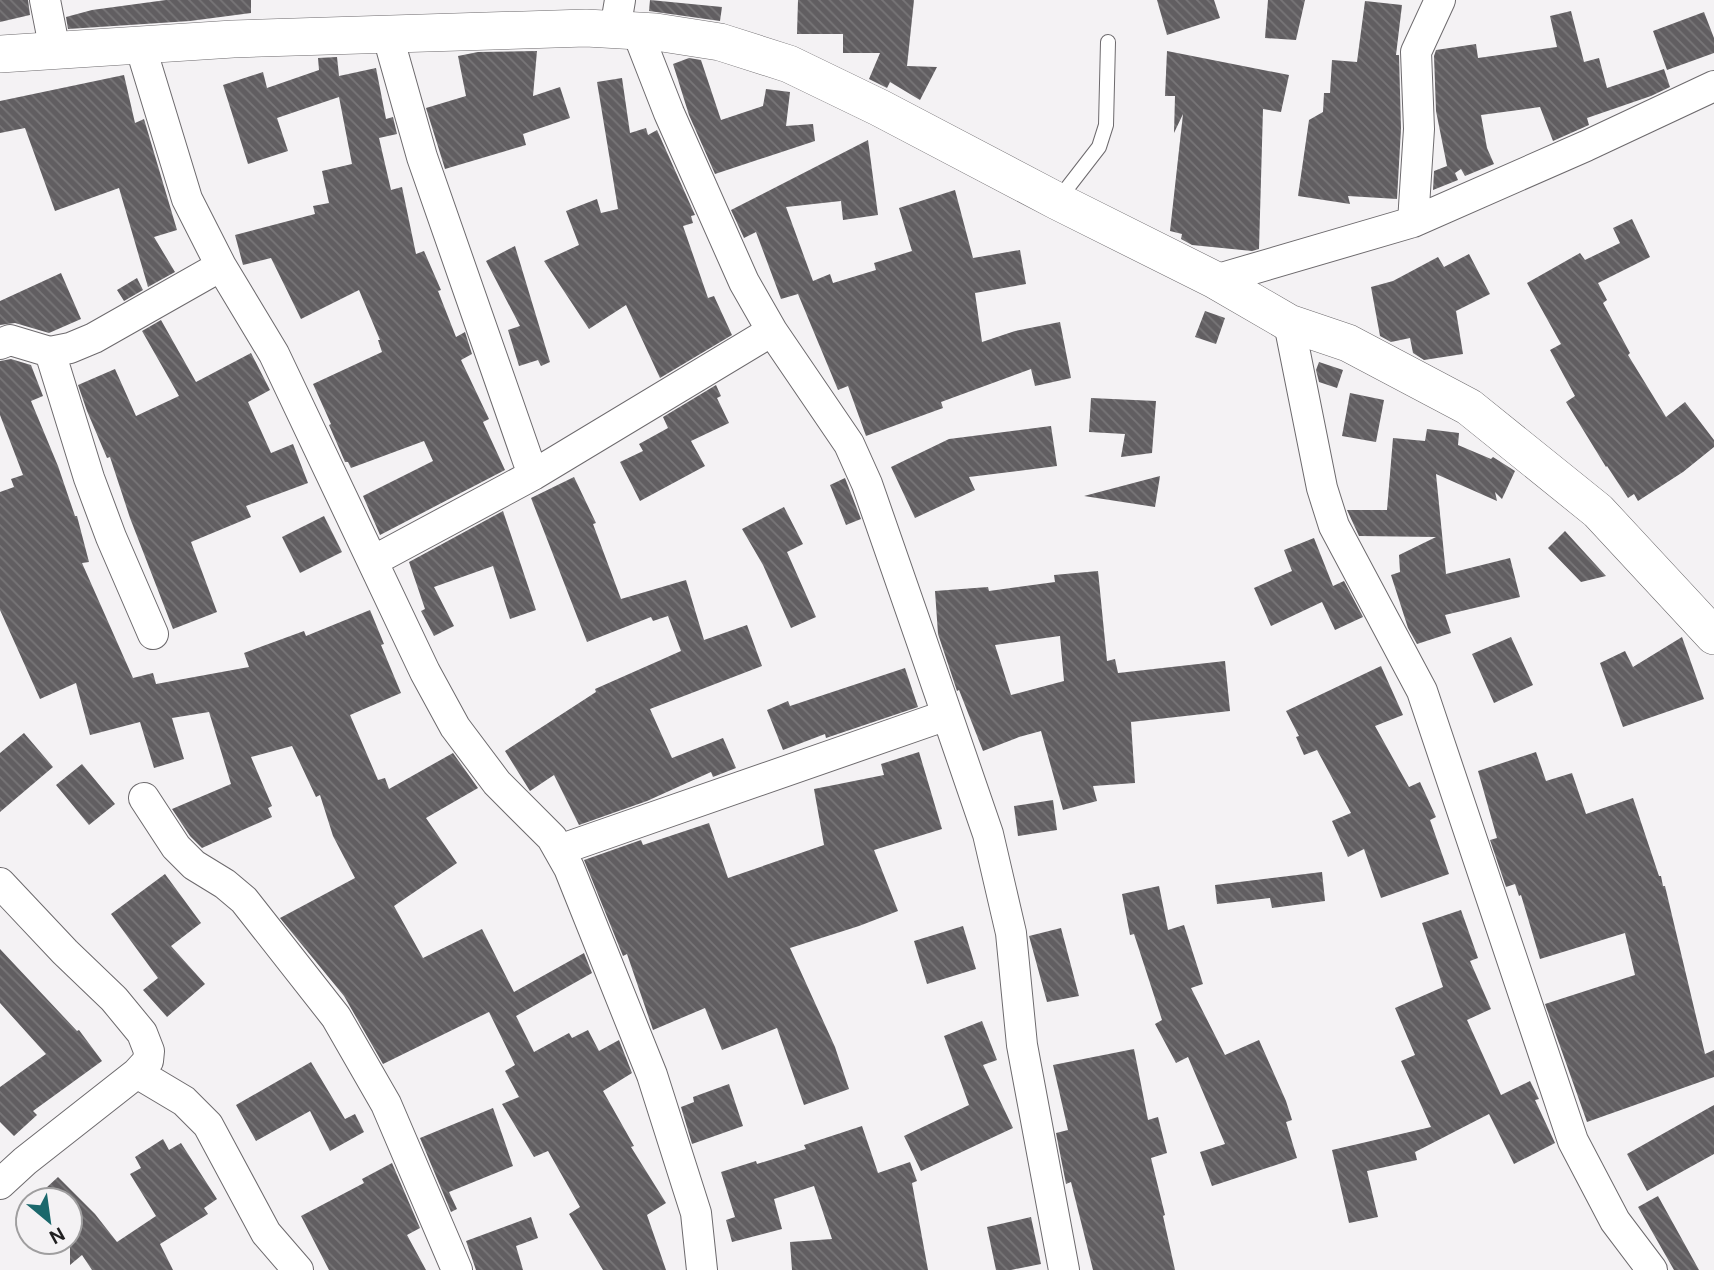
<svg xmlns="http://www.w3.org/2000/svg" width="1714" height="1270" font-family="'DM Sans',sans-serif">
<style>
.building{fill:url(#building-back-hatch);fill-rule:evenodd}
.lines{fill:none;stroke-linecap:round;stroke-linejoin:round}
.service-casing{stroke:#6d6a6d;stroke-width:16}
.minor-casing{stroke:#6d6a6d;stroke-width:32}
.tertiary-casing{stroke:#6d6a6d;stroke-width:38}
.service{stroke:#fff;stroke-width:14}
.minor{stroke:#fff;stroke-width:30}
.tertiary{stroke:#fff;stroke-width:37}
</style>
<defs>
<pattern id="building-back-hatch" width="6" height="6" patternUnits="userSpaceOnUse" patternTransform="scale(1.75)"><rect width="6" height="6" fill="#615e61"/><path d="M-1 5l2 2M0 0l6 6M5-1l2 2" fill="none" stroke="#787678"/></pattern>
</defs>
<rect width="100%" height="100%" fill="#f4f2f4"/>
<!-- building -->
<path class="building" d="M 0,0 L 28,0 L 30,15 L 0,22 Z
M 166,0 L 251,0 L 251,13 L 190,21 L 68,29 L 66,17 L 92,10 Z
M 650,0 L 722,7 L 720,21 L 649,11 Z
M 798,0 L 914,0 L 907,66 L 937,67 L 920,100 L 890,82 L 887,88 L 869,79 L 880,53 L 843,53 L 843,34 L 797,34 Z
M 1157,0 L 1214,0 L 1220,18 L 1167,35 Z
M 1268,0 L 1305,0 L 1296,40 L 1265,38 Z
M 1365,1 L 1402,5 L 1396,55 L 1399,55 L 1401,129 L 1397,199 L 1348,196 L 1350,204 L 1298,196 L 1309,120 L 1323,112 L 1324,93 L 1330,93 L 1332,60 L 1357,62 Z
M 1571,11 L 1584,62 L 1599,58 L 1607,88 L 1664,69 L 1670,87 L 1651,96 L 1587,118 L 1589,125 L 1553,141 L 1540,107 L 1481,115 L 1487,148 L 1494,164 L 1465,176 L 1461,169 L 1455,173 L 1458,180 L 1433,190 L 1434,171 L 1447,166 L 1436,111 L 1434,56 L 1436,50 L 1476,44 L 1478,58 L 1557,47 L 1550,16 Z
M 1704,12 L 1714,38 L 1714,53 L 1667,70 L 1653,31 Z
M 537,51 L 533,96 L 560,87 L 570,118 L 523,134 L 526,145 L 445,169 L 426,108 L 466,96 L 458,56 L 478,52 Z
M 1167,51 L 1289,75 L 1281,112 L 1263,109 L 1259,249 L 1252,251 L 1192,245 L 1181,239 L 1182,234 L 1170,231 L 1183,114 L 1174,133 L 1175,96 L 1165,96 Z
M 337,57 L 339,76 L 376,68 L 386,119 L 393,117 L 397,134 L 379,138 L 391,190 L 402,187 L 416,254 L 424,251 L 441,290 L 438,291 L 456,337 L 465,332 L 472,354 L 461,360 L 489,419 L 483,422 L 505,470 L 380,535 L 363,496 L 433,461 L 424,441 L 351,468 L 348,462 L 345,462 L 329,425 L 331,424 L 313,384 L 382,352 L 378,340 L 380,340 L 359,290 L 301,319 L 271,258 L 243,265 L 235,235 L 315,214 L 313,206 L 329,203 L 322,171 L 352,164 L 339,97 L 277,118 L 288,151 L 248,164 L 223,85 L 263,72 L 267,88 L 319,70 L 318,58 Z
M 689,58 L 701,60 L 721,120 L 763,106 L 766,89 L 790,92 L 786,126 L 813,124 L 815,141 L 715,174 L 689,115 L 673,64 Z
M 124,75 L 135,123 L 144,119 L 177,230 L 154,237 L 175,272 L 148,287 L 119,188 L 55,211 L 25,128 L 0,133 L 0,101 Z
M 622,78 L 630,133 L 646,128 L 648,135 L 657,130 L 695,215 L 691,216 L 693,223 L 683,226 L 708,298 L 714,296 L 732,335 L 660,378 L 626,305 L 589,329 L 544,261 L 579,245 L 566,211 L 597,199 L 601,213 L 618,209 L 597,82 Z
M 868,140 L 878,215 L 843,220 L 841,201 L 786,207 L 813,281 L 830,274 L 833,283 L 876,270 L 874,263 L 912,251 L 899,208 L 955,190 L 973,258 L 1020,250 L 1026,284 L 975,293 L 982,342 L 1015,331 L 1060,322 L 1071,378 L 1035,386 L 1031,369 L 941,402 L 943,408 L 866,436 L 848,386 L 838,390 L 798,294 L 781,299 L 756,232 L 744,238 L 731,210 Z
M 1632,219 L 1650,257 L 1598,283 L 1607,300 L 1603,303 L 1630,353 L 1628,355 L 1666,417 L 1685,402 L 1714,440 L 1714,447 L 1683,472 L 1638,501 L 1634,494 L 1628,498 L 1607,466 L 1606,467 L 1566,402 L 1575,396 L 1550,350 L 1561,344 L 1527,283 L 1580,253 L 1585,260 L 1620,243 L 1613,228 Z
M 515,246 L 550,362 L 541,366 L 538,360 L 519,366 L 508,330 L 520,326 L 486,261 Z
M 1469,254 L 1490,294 L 1456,311 L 1463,354 L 1424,360 L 1413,353 L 1410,338 L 1391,342 L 1380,336 L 1371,287 L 1393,281 L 1438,257 L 1444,267 Z
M 61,273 L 81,319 L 49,333 L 15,323 L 0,325 L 0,301 Z
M 137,278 L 143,290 L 124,301 L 117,290 Z
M 1205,311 L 1225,318 L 1216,344 L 1195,337 Z
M 161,320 L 196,382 L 251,353 L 270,390 L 248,402 L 271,453 L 293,444 L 308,483 L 246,506 L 251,517 L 191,542 L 217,612 L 173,629 L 130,518 L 110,457 L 107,458 L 87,411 L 78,385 L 115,369 L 136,416 L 179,396 L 142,331 Z
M 11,359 L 31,365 L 43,396 L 31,401 L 58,466 L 75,516 L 77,516 L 89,562 L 82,563 L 133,678 L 153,673 L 156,684 L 249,667 L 244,653 L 304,631 L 306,636 L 370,610 L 384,644 L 381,645 L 401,693 L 350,715 L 378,780 L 385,778 L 389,789 L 453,753 L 478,788 L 426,818 L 457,863 L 394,906 L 423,958 L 482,929 L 514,992 L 584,953 L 592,973 L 516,1016 L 534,1052 L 569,1033 L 572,1038 L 588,1030 L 599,1051 L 619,1040 L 632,1073 L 603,1091 L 634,1146 L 631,1147 L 666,1203 L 647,1215 L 666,1270 L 603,1270 L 569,1214 L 580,1207 L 548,1151 L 534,1157 L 502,1104 L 519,1097 L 505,1071 L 515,1065 L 489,1012 L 383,1064 L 344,996 L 280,918 L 355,878 L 333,836 L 320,795 L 316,797 L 292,746 L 251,757 L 272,806 L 268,808 L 272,817 L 202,848 L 190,836 L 172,809 L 231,784 L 209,712 L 172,718 L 184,759 L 154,768 L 140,722 L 90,735 L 76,683 L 40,699 L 0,610 L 0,492 L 14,487 L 11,479 L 23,475 L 0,415 L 0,361 Z
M 1319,362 L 1343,370 L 1337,388 L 1319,382 L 1316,370 Z
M 716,385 L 721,396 L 717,398 L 729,423 L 691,441 L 705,466 L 640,501 L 620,462 L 643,451 L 639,444 L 668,428 L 663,417 Z
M 1350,393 L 1384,400 L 1376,442 L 1342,436 Z
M 1091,398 L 1156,401 L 1152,453 L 1121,457 L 1125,434 L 1089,432 Z
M 1051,426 L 1057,466 L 969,477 L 975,490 L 915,518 L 891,467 L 949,439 Z
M 1427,429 L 1459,433 L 1458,445 L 1491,459 L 1493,457 L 1515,471 L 1502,499 L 1495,492 L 1497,501 L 1436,474 L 1446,574 L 1510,558 L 1520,597 L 1445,615 L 1451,633 L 1417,644 L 1408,628 L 1391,575 L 1400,572 L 1399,555 L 1436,537 L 1359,536 L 1347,510 L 1387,510 L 1393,438 L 1425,441 Z
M 1160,476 L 1155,507 L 1084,496 Z
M 574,477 L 596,523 L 593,524 L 621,599 L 686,580 L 704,640 L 747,625 L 762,666 L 650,709 L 672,758 L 723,738 L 736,768 L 713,777 L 711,772 L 647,801 L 579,825 L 554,775 L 530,791 L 505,751 L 596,692 L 595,689 L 681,651 L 668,616 L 653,621 L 651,617 L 587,642 L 531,498 Z
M 845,478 L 861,519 L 846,525 L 830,485 Z
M 784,507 L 803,544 L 787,552 L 816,617 L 791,628 L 763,565 L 742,529 Z
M 503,511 L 536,610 L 510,619 L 493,566 L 434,587 L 454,626 L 434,636 L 421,611 L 425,609 L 409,562 Z
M 324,516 L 342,552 L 300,573 L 282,537 Z
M 1565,531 L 1606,576 L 1581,582 L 1548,548 Z
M 1314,538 L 1333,586 L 1344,581 L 1363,617 L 1335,630 L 1322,602 L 1271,626 L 1254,588 L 1292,571 L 1284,550 Z
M 1098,571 L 1107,661 L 1115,659 L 1118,673 L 1225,661 L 1230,711 L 1131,722 L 1135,783 L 1093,786 L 1097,801 L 1063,810 L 1041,731 L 1019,737 L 983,751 L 959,690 L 957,691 L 938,634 L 935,591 L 988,587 L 989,591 L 1055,582 L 1054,575 ZM 1060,636 L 1064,681 L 1011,695 L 995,645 Z
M 1511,637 L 1533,685 L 1494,703 L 1472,654 Z
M 1682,637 L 1704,699 L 1623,727 L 1600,663 L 1625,651 L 1633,667 Z
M 1381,666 L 1403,715 L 1375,726 L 1409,787 L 1420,782 L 1436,817 L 1430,820 L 1449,874 L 1381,898 L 1364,849 L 1348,857 L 1332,821 L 1351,813 L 1317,750 L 1304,755 L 1296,737 L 1299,736 L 1286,711 Z
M 905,668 L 918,707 L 826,738 L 825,734 L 783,750 L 767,710 L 788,701 L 790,706 Z
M 24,733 L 53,767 L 0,812 L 0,753 Z
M 919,752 L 942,829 L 874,850 L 898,911 L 859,926 L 790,948 L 835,1047 L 849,1089 L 804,1105 L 777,1028 L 722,1050 L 705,1008 L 653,1030 L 627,954 L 623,956 L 584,860 L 641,840 L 643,845 L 709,823 L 728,878 L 824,845 L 814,789 L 884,775 L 881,764 Z
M 1536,752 L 1546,781 L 1572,773 L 1586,814 L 1633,798 L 1659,876 L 1661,876 L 1663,886 L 1665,886 L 1705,1054 L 1714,1050 L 1714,1077 L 1587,1122 L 1545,1004 L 1635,975 L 1625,933 L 1540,959 L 1521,895 L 1519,896 L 1515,884 L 1506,887 L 1490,840 L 1497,838 L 1478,771 Z
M 82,764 L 115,804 L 89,825 L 56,785 Z
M 1053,800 L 1057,830 L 1018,836 L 1014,806 Z
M 1322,872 L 1325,901 L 1272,908 L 1270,898 L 1217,904 L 1215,885 Z
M 165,874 L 201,923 L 171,946 L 205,984 L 167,1017 L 143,990 L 158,978 L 111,914 Z
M 1159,886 L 1168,930 L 1184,925 L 1203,984 L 1191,988 L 1225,1055 L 1259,1040 L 1286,1101 L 1292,1120 L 1286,1122 L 1297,1158 L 1212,1186 L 1200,1152 L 1225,1144 L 1188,1057 L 1176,1063 L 1155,1024 L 1162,1020 L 1134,934 L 1130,935 L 1122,894 Z
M 1461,910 L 1478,958 L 1470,961 L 1491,1009 L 1467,1020 L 1501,1095 L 1530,1081 L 1539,1099 L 1535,1100 L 1555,1143 L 1514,1164 L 1489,1114 L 1415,1152 L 1417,1160 L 1367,1171 L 1378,1217 L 1349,1223 L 1332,1150 L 1431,1127 L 1401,1061 L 1415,1055 L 1395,1008 L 1443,987 L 1422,923 Z
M 963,926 L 976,969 L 927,984 L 914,941 Z
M 1061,928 L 1079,996 L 1047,1002 L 1029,936 Z
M 0,949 L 77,1031 L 79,1030 L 102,1061 L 33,1111 L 37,1115 L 14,1136 L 0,1122 L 0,1087 L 46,1054 L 0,1003 Z
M 982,1021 L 997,1060 L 983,1065 L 1013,1128 L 921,1171 L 904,1136 L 969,1105 L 944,1036 Z
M 1134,1049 L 1148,1120 L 1158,1117 L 1167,1153 L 1151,1158 L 1165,1215 L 1163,1216 L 1175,1270 L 1093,1270 L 1071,1182 L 1066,1184 L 1056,1133 L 1068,1130 L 1053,1065 Z
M 311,1062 L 345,1119 L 355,1114 L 364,1132 L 330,1151 L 310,1111 L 256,1141 L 236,1105 Z
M 729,1084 L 743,1126 L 692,1144 L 681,1107 L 694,1102 L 693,1097 Z
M 1714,1105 L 1714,1154 L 1647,1191 L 1627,1154 Z
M 493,1108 L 513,1166 L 449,1192 L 457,1209 L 451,1212 L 420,1138 Z
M 862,1126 L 878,1173 L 910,1162 L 917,1181 L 912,1183 L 928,1270 L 792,1270 L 790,1242 L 832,1239 L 814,1186 L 774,1199 L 782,1229 L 732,1242 L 726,1220 L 735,1217 L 721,1172 L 756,1161 L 757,1164 L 806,1149 L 804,1145 Z
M 163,1139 L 169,1150 L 181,1143 L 217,1199 L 204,1208 L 208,1214 L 160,1244 L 173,1270 L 92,1270 L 82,1255 L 70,1265 L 70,1200 L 33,1200 L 58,1177 L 95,1214 L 117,1242 L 156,1216 L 130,1174 L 141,1168 L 135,1157 Z
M 392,1163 L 420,1228 L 407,1235 L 426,1270 L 329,1270 L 301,1216 L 364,1183 L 362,1179 Z
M 1658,1196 L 1699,1270 L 1674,1270 L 1638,1207 Z
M 531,1217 L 538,1238 L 516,1246 L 523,1270 L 476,1270 L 466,1241 Z
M 1031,1217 L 1041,1264 L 1011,1270 L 996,1270 L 987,1227 Z"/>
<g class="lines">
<defs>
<path id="service" d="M 1058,200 L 1099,147 L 1106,125 L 1108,42"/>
<path id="minor" d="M 45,0 L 55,51
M 615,30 L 620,0
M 637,31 L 669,113 L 744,282 L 772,331 L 849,444 L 867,484 L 922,642 L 988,834 L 1011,933 L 1022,1045 L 1064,1270
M 387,33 L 422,157 L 533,475
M 140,45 L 187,199 L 221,266 L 274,354 L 425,672 L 455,727 L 497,783 L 552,838 L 569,868 L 652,1075 L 696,1213 L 702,1270
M 1413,222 L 1419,129 L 1416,52 L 1440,0
M 1215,280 L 1413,222 L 1586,146 L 1714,86
M 1289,323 L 1322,488 L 1334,526 L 1422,691 L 1573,1141 L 1615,1221 L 1652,1270
M 0,344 L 10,340 L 50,352 L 70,348 L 94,338 L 221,266
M 50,352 L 89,478 L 111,537 L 153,634
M 373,561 L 533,475 L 772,331
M 144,798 L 176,847 L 194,865 L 225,884 L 244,900 L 336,1017 L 386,1104 L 457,1270
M 559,850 L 947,715
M 0,883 L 65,952 L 114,999 L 142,1033 L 149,1051 L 148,1061 L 137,1073 L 25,1161 L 0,1184
M 137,1073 L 184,1101 L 208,1125 L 266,1233 L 298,1270"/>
<path id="tertiary" d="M 0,54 L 233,39 L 586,28 L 656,32 L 720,42 L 789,64 L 880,108 L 1057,201 L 1215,280 L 1289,323 L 1348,343 L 1469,407 L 1598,511 L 1714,636"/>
</defs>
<!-- service casing -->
<use href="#service" class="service-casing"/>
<!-- minor casing -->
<use href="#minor" class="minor-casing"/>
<!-- tertiary casing -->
<use href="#tertiary" class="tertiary-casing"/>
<!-- service -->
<use href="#service" class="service"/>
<!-- minor -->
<use href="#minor" class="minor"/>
<!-- tertiary -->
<use href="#tertiary" class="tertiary"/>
</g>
<!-- north arrow -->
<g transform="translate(49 1221) rotate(151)"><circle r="33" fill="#f4f2f4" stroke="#9f9e9f" stroke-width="2"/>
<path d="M0-5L12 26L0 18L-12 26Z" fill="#1b686c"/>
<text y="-10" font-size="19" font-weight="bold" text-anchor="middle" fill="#201f20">N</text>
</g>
</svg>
